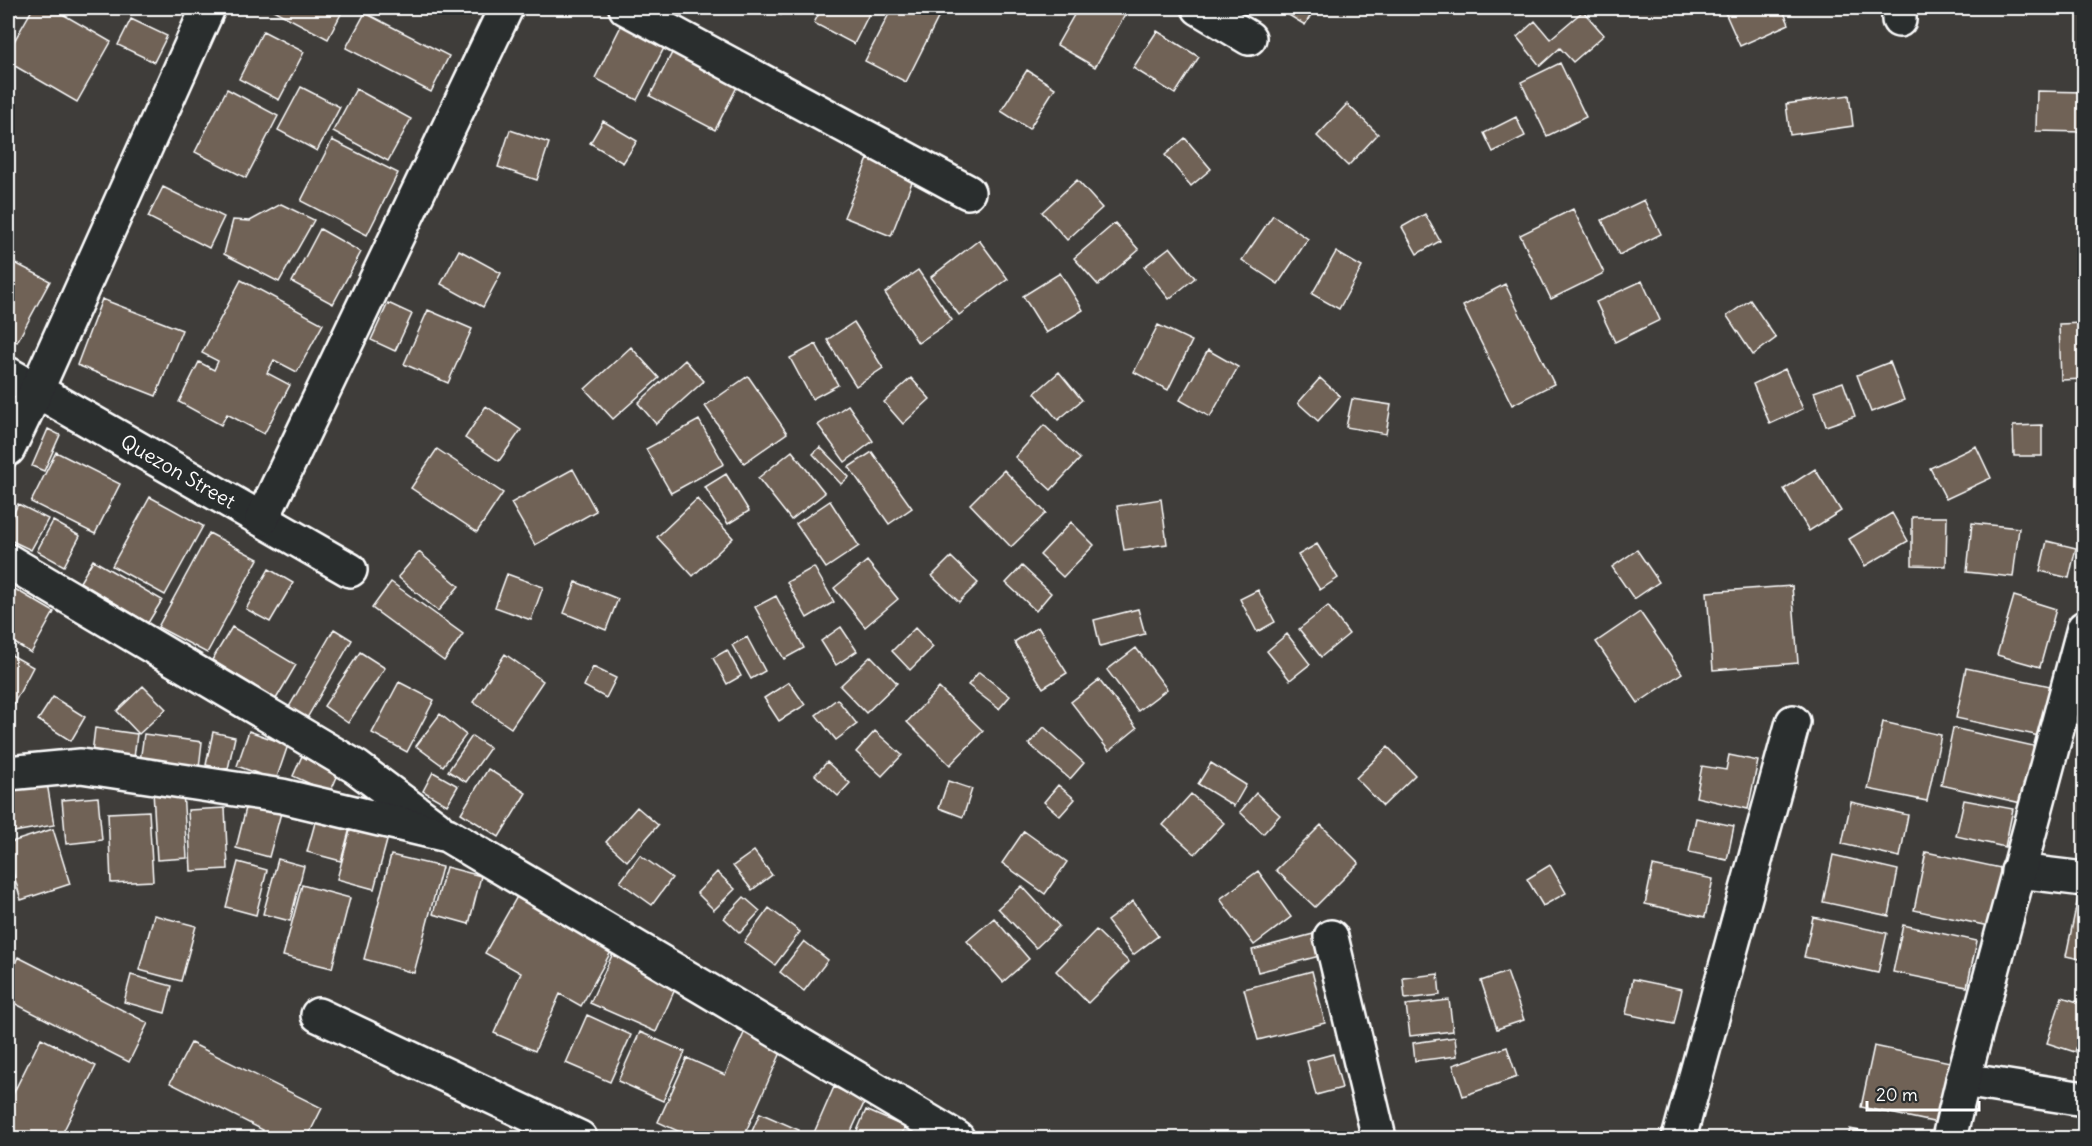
<svg xmlns="http://www.w3.org/2000/svg" width="2092" height="1146" font-family="Delius,sans-serif">
<style>
.building{fill:#706257;stroke:#fff;stroke-width:1.5}
.lines{fill:none;stroke-linecap:round;stroke-linejoin:round}
.street-casing{stroke:#fff;stroke-width:38}
.street{stroke:#2a2d2e;stroke-width:33}
.labels{text-anchor:middle;stroke-width:4.5;stroke-linejoin:round;paint-order:stroke}
.street-label{font-size:20px;fill:#fff;stroke:#2a2d2e}
</style>
<rect width="100%" height="100%" fill="#3f3d3a"/>
<filter id="ink" filterUnits="userSpaceOnUse"><feTurbulence type="fractalNoise" baseFrequency=".0167" numOctaves="2"/><feDisplacementMap in="SourceGraphic" scale="12" xChannelSelector="R" yChannelSelector="G"/><feConvolveMatrix kernelMatrix="1 2 1 2 8 2 1 2 1" color-interpolation-filters="sRGB"/></filter>
<g filter="url(#ink)">
<!-- building -->
<path class="building" d="M 8,8 L 18,8 L 8,25 Z
M 33,8 L 52,8 L 111,42 L 77,102 L 8,62 L 8,52 Z
M 274,8 L 344,8 L 328,39 L 273,10 Z
M 767,8 L 785,8 L 781,15 Z
M 822,8 L 872,8 L 854,44 L 814,23 Z
M 892,8 L 921,8 L 939,16 L 906,82 L 865,61 Z
M 1078,8 L 1129,8 L 1095,67 L 1057,45 Z
M 1277,8 L 1315,8 L 1305,25 Z
M 1723,8 L 1782,8 L 1789,24 L 1740,46 Z
M 1583,11 L 1604,35 L 1573,62 L 1560,48 L 1540,66 L 1517,37 L 1535,21 L 1550,39 Z
M 365,13 L 449,56 L 431,92 L 346,48 Z
M 131,19 L 167,36 L 154,62 L 118,45 Z
M 622,24 L 665,46 L 637,100 L 595,78 Z
M 263,31 L 304,52 L 279,100 L 239,79 Z
M 1157,31 L 1199,57 L 1175,94 L 1133,68 Z
M 676,45 L 741,79 L 715,130 L 650,96 Z
M 1560,63 L 1586,117 L 1547,136 L 1521,82 Z
M 1027,70 L 1055,88 L 1029,129 L 1001,111 Z
M 301,87 L 340,107 L 317,151 L 278,130 Z
M 227,89 L 278,116 L 246,178 L 195,152 Z
M 356,89 L 411,119 L 388,161 L 333,131 Z
M 2037,91 L 2084,92 L 2084,132 L 2036,131 Z
M 1849,95 L 1853,126 L 1790,135 L 1786,104 Z
M 1347,104 L 1378,134 L 1348,166 L 1317,136 Z
M 1516,117 L 1525,136 L 1493,152 L 1484,133 Z
M 603,121 L 637,141 L 623,163 L 590,143 Z
M 510,130 L 549,143 L 537,180 L 498,167 Z
M 1185,138 L 1211,169 L 1191,186 L 1165,155 Z
M 332,140 L 398,173 L 367,235 L 301,201 Z
M 868,159 L 914,177 L 891,236 L 844,217 Z
M 1077,180 L 1102,208 L 1067,240 L 1042,212 Z
M 163,187 L 224,217 L 209,248 L 148,217 Z
M 1644,200 L 1661,234 L 1619,255 L 1602,220 Z
M 281,204 L 314,220 L 279,282 L 224,254 L 233,220 L 250,221 Z
M 1573,209 L 1604,273 L 1551,299 L 1520,235 Z
M 1425,214 L 1440,241 L 1417,254 L 1402,227 Z
M 1273,215 L 1308,239 L 1278,284 L 1242,260 Z
M 1115,223 L 1139,250 L 1098,285 L 1074,258 Z
M 320,229 L 361,252 L 333,304 L 292,282 Z
M 979,240 L 1008,279 L 959,315 L 931,277 Z
M 1170,247 L 1195,278 L 1169,299 L 1144,267 Z
M 459,250 L 501,273 L 483,307 L 441,284 Z
M 1336,252 L 1362,267 L 1339,309 L 1312,294 Z
M 15,263 L 50,281 L 17,342 L 8,337 L 8,278 Z
M 918,270 L 952,320 L 918,343 L 885,293 Z
M 1060,273 L 1083,310 L 1046,333 L 1023,296 Z
M 241,280 L 323,324 L 297,372 L 274,360 L 267,373 L 290,385 L 264,434 L 227,414 L 221,425 L 179,402 L 199,362 L 214,370 L 218,361 L 202,353 Z
M 1642,281 L 1660,320 L 1615,342 L 1596,302 Z
M 1505,284 L 1554,384 L 1512,405 L 1463,306 Z
M 102,299 L 182,330 L 156,396 L 77,365 Z
M 1750,300 L 1776,338 L 1753,355 L 1727,316 Z
M 388,303 L 412,314 L 395,351 L 371,340 Z
M 428,310 L 472,329 L 448,383 L 404,364 Z
M 854,322 L 883,368 L 856,386 L 827,340 Z
M 2084,323 L 2084,379 L 2061,380 L 2059,324 Z
M 1158,325 L 1192,341 L 1168,390 L 1134,372 Z
M 816,344 L 838,385 L 812,399 L 790,358 Z
M 631,347 L 659,378 L 613,419 L 585,389 Z
M 1208,350 L 1238,367 L 1210,417 L 1180,400 Z
M 685,360 L 704,381 L 656,424 L 638,403 Z
M 1890,362 L 1904,400 L 1871,412 L 1857,375 Z
M 1785,369 L 1803,409 L 1770,424 L 1753,384 Z
M 1059,372 L 1082,400 L 1058,420 L 1035,393 Z
M 748,376 L 787,433 L 744,463 L 705,406 Z
M 911,378 L 930,399 L 903,424 L 884,402 Z
M 1320,378 L 1340,396 L 1318,421 L 1298,403 Z
M 1843,382 L 1855,416 L 1826,426 L 1814,392 Z
M 1352,399 L 1391,405 L 1386,434 L 1346,427 Z
M 848,405 L 873,441 L 845,462 L 818,425 Z
M 486,406 L 521,430 L 499,461 L 465,438 Z
M 699,420 L 724,464 L 671,493 L 646,449 Z
M 1044,425 L 1080,459 L 1051,490 L 1015,457 Z
M 2042,425 L 2042,456 L 2014,456 L 2013,426 Z
M 48,429 L 60,435 L 44,471 L 32,466 Z
M 1976,446 L 1991,478 L 1946,499 L 1930,468 Z
M 820,447 L 849,477 L 841,484 L 813,454 Z
M 437,449 L 503,493 L 477,532 L 411,488 Z
M 792,451 L 825,493 L 791,520 L 758,478 Z
M 56,452 L 120,484 L 95,534 L 31,502 Z
M 872,452 L 912,508 L 889,524 L 849,467 Z
M 573,469 L 596,511 L 535,545 L 511,503 Z
M 1815,469 L 1841,511 L 1809,531 L 1784,489 Z
M 1004,470 L 1046,513 L 1011,547 L 970,504 Z
M 726,474 L 749,511 L 728,524 L 705,487 Z
M 150,497 L 203,526 L 165,595 L 112,566 Z
M 697,499 L 733,538 L 693,576 L 657,537 Z
M 1161,499 L 1167,544 L 1124,550 L 1117,506 Z
M 830,501 L 859,546 L 826,568 L 796,524 Z
M 18,504 L 48,519 L 31,550 L 8,539 L 8,525 Z
M 1892,513 L 1908,541 L 1865,566 L 1849,539 Z
M 1912,517 L 1947,517 L 1946,566 L 1912,565 Z
M 53,521 L 80,536 L 64,566 L 37,551 Z
M 1071,522 L 1094,545 L 1063,577 L 1040,555 Z
M 1972,523 L 2019,528 L 2013,577 L 1967,572 Z
M 209,533 L 258,559 L 207,653 L 158,627 Z
M 2047,541 L 2076,548 L 2069,578 L 2040,571 Z
M 1317,544 L 1338,578 L 1320,590 L 1298,555 Z
M 1637,550 L 1659,582 L 1634,599 L 1612,567 Z
M 419,552 L 459,586 L 438,611 L 398,577 Z
M 951,557 L 978,583 L 959,602 L 932,576 Z
M 93,560 L 162,600 L 148,623 L 80,582 Z
M 867,561 L 898,599 L 865,627 L 834,588 Z
M 1022,566 L 1051,593 L 1036,611 L 1006,583 Z
M 814,567 L 834,602 L 807,618 L 787,582 Z
M 269,569 L 293,583 L 270,622 L 246,609 Z
M 507,574 L 543,587 L 531,620 L 495,607 Z
M 391,582 L 463,634 L 444,661 L 372,608 Z
M 576,582 L 618,599 L 606,630 L 564,613 Z
M 8,585 L 54,612 L 31,653 L 8,639 Z
M 1792,586 L 1798,663 L 1713,670 L 1707,592 Z
M 1258,590 L 1275,622 L 1257,632 L 1240,599 Z
M 776,596 L 804,648 L 784,659 L 755,607 Z
M 2014,596 L 2056,609 L 2040,667 L 1997,655 Z
M 1328,606 L 1349,634 L 1321,657 L 1299,629 Z
M 1138,609 L 1145,634 L 1100,646 L 1094,620 Z
M 1640,612 L 1682,673 L 1638,703 L 1596,642 Z
M 232,627 L 296,665 L 276,699 L 212,660 Z
M 841,627 L 857,651 L 836,665 L 821,641 Z
M 1038,627 L 1067,673 L 1043,688 L 1014,642 Z
M 915,628 L 933,647 L 910,670 L 892,651 Z
M 334,629 L 352,640 L 307,718 L 289,707 Z
M 1287,634 L 1310,664 L 1290,680 L 1267,651 Z
M 747,637 L 765,671 L 751,679 L 732,645 Z
M 1136,648 L 1167,689 L 1138,711 L 1107,670 Z
M 727,650 L 741,676 L 727,684 L 713,658 Z
M 360,652 L 385,668 L 348,723 L 324,706 Z
M 8,653 L 33,667 L 11,709 L 8,707 Z
M 505,654 L 543,681 L 511,728 L 473,702 Z
M 871,656 L 897,683 L 866,713 L 840,686 Z
M 593,667 L 616,678 L 606,698 L 584,686 Z
M 1966,668 L 2055,687 L 2044,737 L 1956,718 Z
M 979,672 L 1010,696 L 999,709 L 968,685 Z
M 1099,680 L 1137,728 L 1109,751 L 1071,702 Z
M 399,682 L 434,700 L 407,752 L 372,733 Z
M 789,682 L 805,705 L 779,721 L 764,698 Z
M 143,686 L 166,709 L 139,734 L 117,711 Z
M 939,688 L 983,731 L 950,765 L 907,722 Z
M 53,697 L 85,717 L 71,741 L 38,720 Z
M 837,699 L 857,724 L 836,740 L 816,715 Z
M 440,714 L 466,735 L 443,766 L 416,746 Z
M 1883,722 L 1941,735 L 1927,801 L 1868,789 Z
M 1044,727 L 1084,763 L 1070,779 L 1029,744 Z
M 95,728 L 137,734 L 134,758 L 92,753 Z
M 1953,728 L 2042,748 L 2030,805 L 1941,785 Z
M 249,731 L 288,745 L 276,780 L 237,766 Z
M 875,731 L 902,755 L 882,776 L 856,752 Z
M 213,732 L 235,737 L 228,769 L 206,765 Z
M 144,734 L 202,742 L 199,768 L 140,761 Z
M 472,736 L 490,748 L 466,782 L 448,771 Z
M 306,747 L 343,763 L 330,793 L 293,776 Z
M 1388,747 L 1415,775 L 1383,806 L 1356,778 Z
M 1729,755 L 1758,761 L 1748,809 L 1696,797 L 1702,766 L 1726,770 Z
M 827,762 L 850,783 L 838,796 L 815,775 Z
M 1211,763 L 1246,785 L 1234,806 L 1198,784 Z
M 488,769 L 526,793 L 499,837 L 461,813 Z
M 433,772 L 458,786 L 447,805 L 423,791 Z
M 948,781 L 972,789 L 963,817 L 939,808 Z
M 47,783 L 54,825 L 8,833 L 8,787 Z
M 1058,785 L 1075,799 L 1060,816 L 1044,802 Z
M 183,790 L 187,858 L 157,860 L 153,791 Z
M 1256,793 L 1280,815 L 1263,834 L 1240,812 Z
M 1191,794 L 1224,823 L 1195,854 L 1163,825 Z
M 98,797 L 102,840 L 66,844 L 62,800 Z
M 248,800 L 282,809 L 269,857 L 236,848 Z
M 1964,800 L 2013,809 L 2005,847 L 1956,836 Z
M 1851,802 L 1908,815 L 1900,857 L 1842,844 Z
M 637,807 L 658,825 L 627,861 L 606,842 Z
M 225,808 L 228,869 L 191,871 L 188,810 Z
M 149,811 L 153,881 L 111,883 L 108,813 Z
M 318,812 L 352,821 L 341,861 L 307,852 Z
M 1696,818 L 1734,826 L 1727,860 L 1689,852 Z
M 1321,825 L 1359,863 L 1315,907 L 1276,870 Z
M 351,827 L 388,837 L 374,889 L 337,879 Z
M 53,829 L 70,884 L 21,900 L 8,855 L 8,843 Z
M 1024,831 L 1067,862 L 1045,894 L 1002,863 Z
M 754,851 L 772,875 L 752,890 L 733,866 Z
M 1926,852 L 2010,870 L 1998,928 L 1914,910 Z
M 391,855 L 442,867 L 414,973 L 364,959 Z
M 640,855 L 672,878 L 652,905 L 620,882 Z
M 1833,855 L 1898,870 L 1889,916 L 1823,902 Z
M 278,859 L 304,866 L 290,921 L 263,914 Z
M 238,862 L 267,870 L 256,915 L 226,907 Z
M 1550,865 L 1566,893 L 1543,906 L 1527,879 Z
M 1653,866 L 1713,879 L 1705,917 L 1645,904 Z
M 446,867 L 481,876 L 469,924 L 433,914 Z
M 1258,871 L 1291,917 L 1254,945 L 1220,899 Z
M 717,872 L 735,889 L 714,910 L 697,893 Z
M 302,885 L 350,898 L 332,968 L 283,956 Z
M 523,886 L 618,939 L 581,1006 L 560,994 L 535,1051 L 494,1033 L 521,973 L 485,953 Z
M 1022,886 L 1059,926 L 1036,948 L 998,908 Z
M 2079,893 L 2084,894 L 2084,960 L 2066,956 Z
M 744,897 L 760,911 L 740,933 L 724,918 Z
M 1133,901 L 1158,936 L 1133,955 L 1107,921 Z
M 769,908 L 800,932 L 775,965 L 744,942 Z
M 154,915 L 196,926 L 181,981 L 139,970 Z
M 1813,917 L 1887,933 L 1878,973 L 1804,957 Z
M 994,918 L 1029,959 L 1003,982 L 967,941 Z
M 1903,925 L 1977,941 L 1967,987 L 1893,972 Z
M 1096,930 L 1129,962 L 1088,1003 L 1056,971 Z
M 1321,932 L 1327,954 L 1258,972 L 1252,950 Z
M 804,941 L 828,960 L 804,991 L 780,972 Z
M 615,949 L 680,978 L 656,1032 L 590,1003 Z
M 18,957 L 148,1023 L 129,1062 L 8,1000 L 8,979 Z
M 1312,971 L 1325,1023 L 1258,1040 L 1244,989 Z
M 1507,972 L 1524,1020 L 1497,1029 L 1481,981 Z
M 1438,974 L 1440,995 L 1405,999 L 1403,978 Z
M 131,975 L 172,986 L 165,1013 L 124,1002 Z
M 1633,979 L 1682,989 L 1674,1024 L 1626,1014 Z
M 2062,997 L 2084,1004 L 2084,1023 L 2075,1052 L 2047,1043 Z
M 1449,1000 L 1453,1031 L 1410,1036 L 1406,1005 Z
M 587,1015 L 631,1035 L 610,1082 L 566,1063 Z
M 745,1031 L 783,1048 L 743,1138 L 716,1138 L 707,1134 L 705,1138 L 693,1138 L 658,1122 L 687,1058 L 725,1075 Z
M 640,1032 L 685,1052 L 663,1101 L 618,1081 Z
M 1455,1037 L 1457,1056 L 1415,1061 L 1413,1043 Z
M 41,1038 L 96,1066 L 60,1138 L 8,1138 L 8,1104 Z
M 191,1043 L 322,1108 L 307,1138 L 258,1138 L 263,1130 L 170,1083 Z
M 1874,1046 L 1950,1062 L 1938,1123 L 1861,1107 Z
M 1507,1047 L 1517,1077 L 1463,1096 L 1453,1065 Z
M 1333,1054 L 1342,1088 L 1316,1095 L 1307,1061 Z
M 834,1087 L 865,1101 L 848,1138 L 821,1138 L 813,1135 Z
M 866,1110 L 905,1127 L 900,1138 L 854,1138 Z
M 760,1113 L 799,1130 L 795,1138 L 749,1138 Z
M 1850,1129 L 1895,1138 L 1848,1138 Z"/>
<g class="lines">
<defs>
<g id="street">
<path d="M 626,8 L 968,192"/>
<path d="M 1199,8 L 1249,38"/>
<path d="M 1899,20 L 1899,8"/>
<path id="s1" d="M 8,374 L 350,570"/>
<path d="M 8,449 L 36,391 L 208,8"/>
<path d="M 262,519 L 506,8"/>
<path d="M 8,561 L 356,767 L 436,827"/>
<path d="M 8,773 L 81,766 L 282,796 L 447,835 L 957,1138"/>
<path d="M 2018,871 L 2084,879"/>
<path d="M 1331,937 L 1379,1138"/>
<path d="M 318,1015 L 580,1138"/>
<path d="M 1963,1080 L 2084,1099"/>
<path d="M 1679,1138 L 1793,722"/>
<path d="M 1949,1138 L 1963,1080 L 2084,628"/>
</g>
</defs>
<!-- street casing -->
<use href="#street" class="street-casing"/>
<!-- street -->
<use href="#street" class="street"/>
</g>
</g>
<g class="labels">
<!-- street labels -->
<g class="street-label">
<text dy="7" stroke="none"><textPath href="#s1" startOffset="196">Quezon Street</textPath></text>
</g>
</g>
<!-- margin -->
<rect width="2092" height="1146" fill="none" stroke="#2a2d2e" stroke-width="30"/>
<rect x="15" y="15" width="2062" height="1116" fill="none" stroke="#fff" stroke-width="2" filter="url(#ink)"/>
<!-- scale -->
<path d="M1867 1101v9h112v-9" fill="none" stroke="#ffffff" stroke-width="3"/>
<text x="1876" y="1101" font-size="18" fill="#ffffff" stroke="#2a2d2e" stroke-width="4.5" paint-order="stroke">20 m</text>
</svg>
